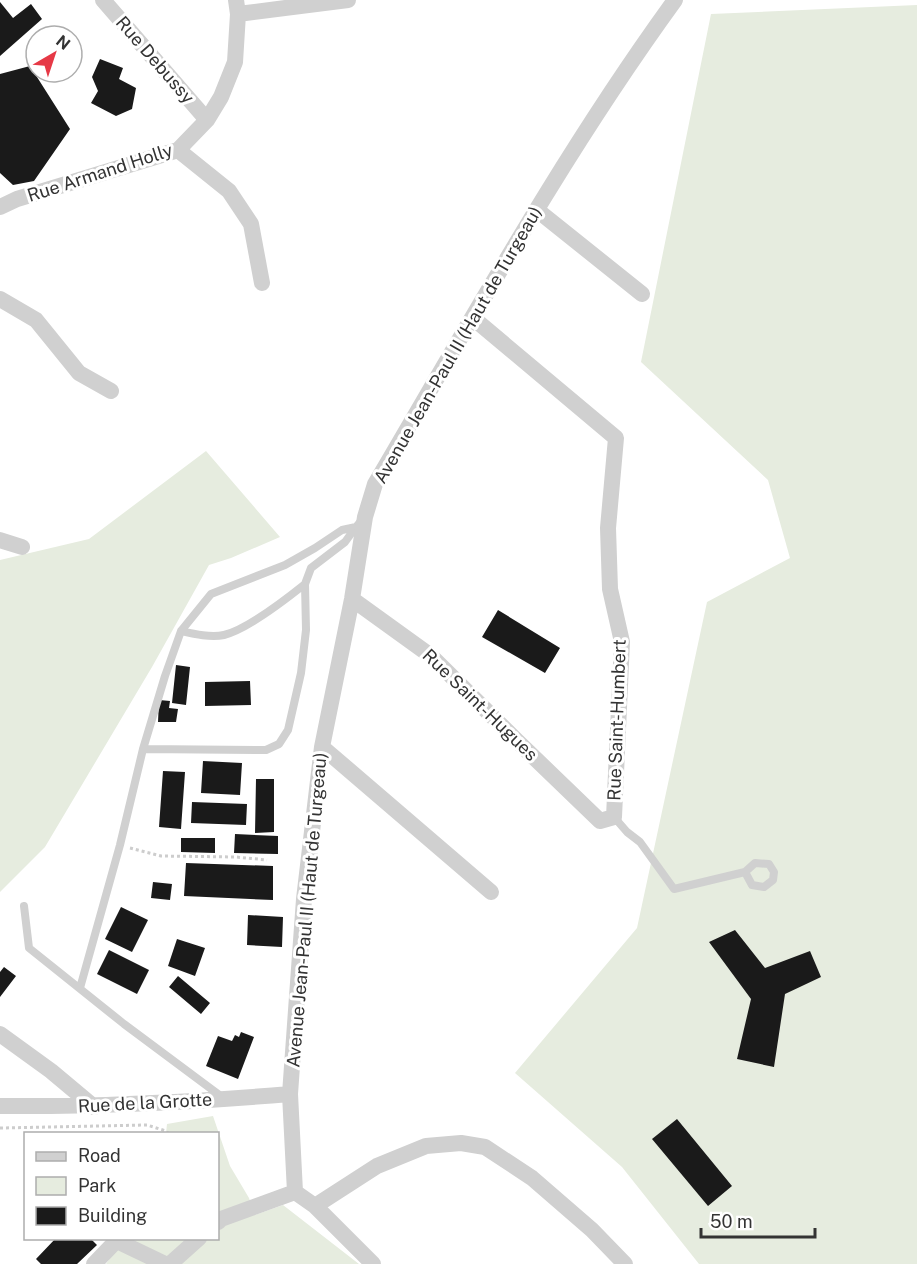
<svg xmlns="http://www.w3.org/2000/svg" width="917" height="1264" font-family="'Public Sans',sans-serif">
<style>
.green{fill:#e6ecdf}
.building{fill:#1a1a1a}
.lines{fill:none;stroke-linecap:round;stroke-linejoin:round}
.path{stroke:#cdcdcd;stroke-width:3;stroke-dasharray:3 3;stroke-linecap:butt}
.lane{stroke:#d0d0d0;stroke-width:8}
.street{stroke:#d0d0d0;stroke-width:16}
.labels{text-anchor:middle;stroke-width:6;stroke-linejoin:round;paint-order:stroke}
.street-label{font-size:18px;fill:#333;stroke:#fff}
</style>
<rect width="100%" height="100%" fill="#fff"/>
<!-- green -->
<path class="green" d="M 917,5 L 917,1264 L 699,1264 L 622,1167 L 515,1073 L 637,928 L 707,602 L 790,558 L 768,480 L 641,362 L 711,14 Z
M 206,451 L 280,537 L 231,558 L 209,565 L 152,667 L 45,847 L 0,892 L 0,560 L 89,539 Z
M 213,1116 L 230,1166 L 249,1198 L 255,1215 L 283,1205 L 359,1264 L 106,1264 L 123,1239 L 218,1238 L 218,1134 L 166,1133 L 167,1124 Z"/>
<!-- building -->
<path class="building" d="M 0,2 L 13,18 L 31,4 L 42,19 L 0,56 Z
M 100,59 L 123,68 L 119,79 L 136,88 L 132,109 L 116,116 L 91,103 L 98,91 L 92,77 Z
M 30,66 L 70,129 L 34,181 L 13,185 L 0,173 L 0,74 Z
M 498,610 L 560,648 L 545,673 L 482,637 Z
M 176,665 L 190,667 L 186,705 L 172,703 Z
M 250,681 L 251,705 L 205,706 L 205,682 Z
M 159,700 L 170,701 L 169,708 L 178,709 L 176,722 L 158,722 Z
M 203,761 L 242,763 L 240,795 L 201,793 Z
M 163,771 L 185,772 L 181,829 L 159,827 Z
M 256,779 L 274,779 L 274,832 L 255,833 Z
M 192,802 L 247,804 L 246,825 L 191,823 Z
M 235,834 L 278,836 L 278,854 L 234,853 Z
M 181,838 L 215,838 L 215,853 L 181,852 Z
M 186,863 L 273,866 L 273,900 L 184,896 Z
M 153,882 L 172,884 L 170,900 L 151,898 Z
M 121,907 L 148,920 L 132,952 L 105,939 Z
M 248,915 L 283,917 L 282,947 L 247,945 Z
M 735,930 L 765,968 L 810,951 L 821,977 L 785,994 L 774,1067 L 737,1059 L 751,999 L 709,942 Z
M 177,939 L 205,948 L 195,976 L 168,966 Z
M 109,950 L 149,970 L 137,994 L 97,974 Z
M 4,967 L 16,976 L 0,997 L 0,972 Z
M 178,976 L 210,1003 L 201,1014 L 169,987 Z
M 241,1032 L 254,1037 L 238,1079 L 206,1066 L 218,1036 L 232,1041 L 235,1035 L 239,1037 Z
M 677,1119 L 732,1186 L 708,1206 L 652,1139 Z
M 56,1238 L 90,1238 L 97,1245 L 77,1264 L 41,1264 L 36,1259 Z"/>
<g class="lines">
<!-- path -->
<path class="path" d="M 130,848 L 161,856 L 236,857 L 267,860
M 0,1128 L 147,1125 L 166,1131 L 169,1134"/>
<!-- lane -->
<path class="lane" d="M 181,631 C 194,634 211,638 224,635 C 248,629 285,600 305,584
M 143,749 L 266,750 L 279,744 L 288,730 L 301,673 L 306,630 L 305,584 L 311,568 L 345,542 L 356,527
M 614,817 L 627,832 L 640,842 L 674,889 L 745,872 L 752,885 L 764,887 L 773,880 L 774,872 L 769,864 L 755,863 L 745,872
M 24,906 L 29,948 L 124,1024 L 222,1097
M 80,988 L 120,845 L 143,749 L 165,676 L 181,631 L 211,594 L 285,565 L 315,548 L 342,530 L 356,527 L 361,521"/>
<!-- street -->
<path class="street" d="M 103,0 L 207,120
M 238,14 L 348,0
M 178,150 L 229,191 L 251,224 L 262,283
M 0,207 L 17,199 L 178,150 L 207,120 L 221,97 L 235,62 L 238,14 L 236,0
M 537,210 L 642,294
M 0,299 L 36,320 L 79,373 L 111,391
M 0,540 L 22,547
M 352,599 L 431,656 L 517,741 L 600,821 L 614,817 L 622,642 L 610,589 L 608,528 L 616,438 L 473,318
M 322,747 L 491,892
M 0,1034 L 51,1071 L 94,1107
M 0,1106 C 97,1107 193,1102 290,1094
M 315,1206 L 377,1166 L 426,1146 L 461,1143 L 485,1147 L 532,1178 L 592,1230 L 625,1264
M 218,1222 L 221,1219 L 295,1192
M 117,1241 L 165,1264
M 94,1264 L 119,1238
M 170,1264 L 199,1238
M 373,1264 L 315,1206 L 295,1192 L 290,1094 L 304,899 L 322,747 L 352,599 L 365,517 L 375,484 C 471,321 563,154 675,0"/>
</g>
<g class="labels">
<!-- street labels -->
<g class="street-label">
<text transform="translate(155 60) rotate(49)" y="6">Rue Debussy</text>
<text transform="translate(100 173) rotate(-18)" y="6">Rue Armand Holly</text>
<text transform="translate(458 345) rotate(-60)" y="6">Avenue Jean-Paul II (Haut de Turgeau)</text>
<text transform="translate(480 705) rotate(44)" y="6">Rue Saint-Hugues</text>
<text transform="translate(617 720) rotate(-88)" y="6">Rue Saint-Humbert</text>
<text transform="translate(307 910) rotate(-85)" y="6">Avenue Jean-Paul II (Haut de Turgeau)</text>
<text transform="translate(145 1103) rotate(-3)" y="6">Rue de la Grotte</text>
</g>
</g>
<!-- legend -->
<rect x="24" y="1132" width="195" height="108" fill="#ffffff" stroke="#adadad" stroke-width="1.5"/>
<rect x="36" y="1152" width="30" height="9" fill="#d0d0d0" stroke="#adadad" stroke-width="1.5"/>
<text x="78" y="1162" font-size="18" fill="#333333">Road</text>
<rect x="36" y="1177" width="30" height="18" fill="#e6ecdf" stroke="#adadad" stroke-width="1.5"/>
<text x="78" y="1192" font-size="18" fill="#333333">Park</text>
<rect x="36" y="1207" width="30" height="18" fill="#1a1a1a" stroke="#adadad" stroke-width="1.5"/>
<text x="78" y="1222" font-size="18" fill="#333333">Building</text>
<!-- north arrow -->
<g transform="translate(54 54) rotate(39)"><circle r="28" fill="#ffffff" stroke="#adadad" stroke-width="1.5"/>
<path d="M0-4.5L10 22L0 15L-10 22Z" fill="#e63946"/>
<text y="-9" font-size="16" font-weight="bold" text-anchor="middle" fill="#333333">N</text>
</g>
<!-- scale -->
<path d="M701 1228v9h114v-9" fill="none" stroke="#333333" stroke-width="3"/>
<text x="710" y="1228" font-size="18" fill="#333333" stroke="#ffffff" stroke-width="4.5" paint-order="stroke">50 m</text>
</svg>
